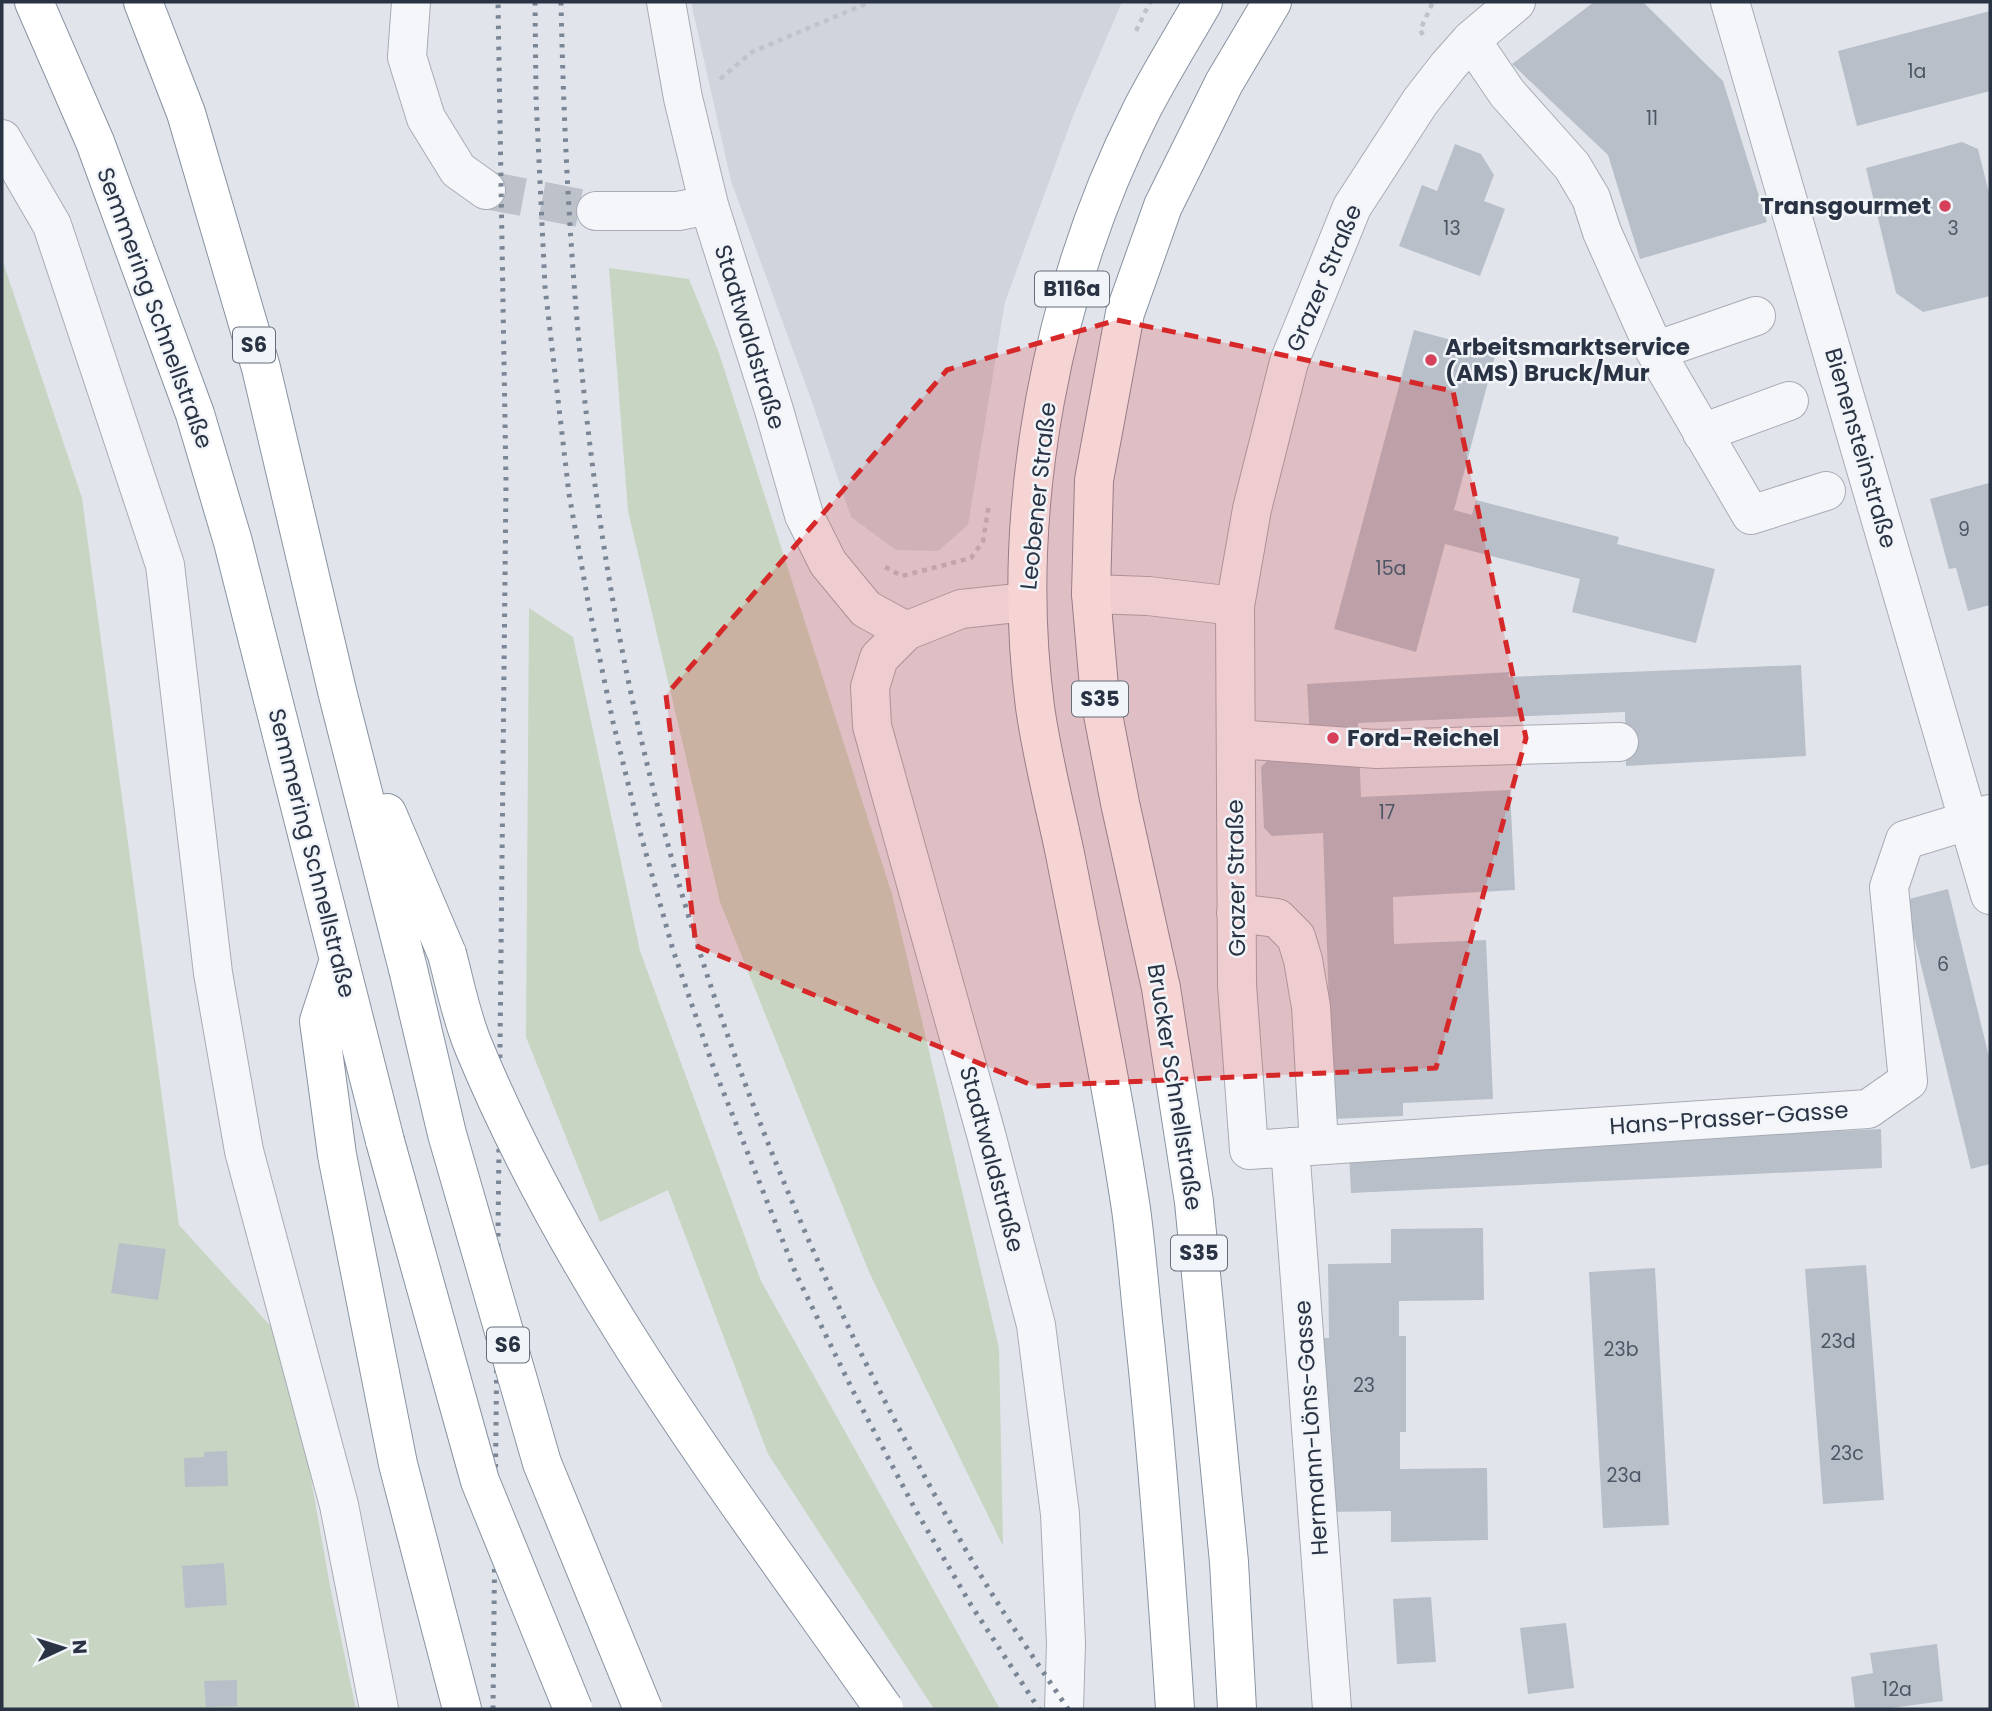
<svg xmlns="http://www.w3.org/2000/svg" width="1992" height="1711" font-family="Poppins,sans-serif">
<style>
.built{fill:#cfd4dd}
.green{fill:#c7d5c2}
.building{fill:#b8bfc9}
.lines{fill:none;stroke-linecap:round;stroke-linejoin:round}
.minor-tunnel{stroke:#bcc1ca;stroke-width:38;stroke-dasharray:38 19;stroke-linecap:butt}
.minor-casing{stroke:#a6acb6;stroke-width:40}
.highway-casing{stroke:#8893a2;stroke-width:40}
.path{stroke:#c0c3ca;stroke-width:4.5;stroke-dasharray:5 5;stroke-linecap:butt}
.minor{stroke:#f5f6f9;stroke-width:38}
.highway{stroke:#fff;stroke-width:38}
.rail{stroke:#7a8595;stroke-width:5;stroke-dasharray:3.5 7;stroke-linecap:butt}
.highway-bridge-casing{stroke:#8893a2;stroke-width:40;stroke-linecap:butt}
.highway-bridge{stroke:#fff;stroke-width:38}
.marked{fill:#d62828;fill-opacity:0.2;stroke:#d62828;stroke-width:5;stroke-dasharray:14 9;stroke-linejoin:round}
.poi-dot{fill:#d6405a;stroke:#f1f4f8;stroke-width:2.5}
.labels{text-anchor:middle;stroke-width:5;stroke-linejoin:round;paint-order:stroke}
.number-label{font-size:19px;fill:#4d5665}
.shield{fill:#f1f4f8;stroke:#656d7a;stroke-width:2}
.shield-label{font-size:21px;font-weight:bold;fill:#293344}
.poi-label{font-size:23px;font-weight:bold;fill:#293344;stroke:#f1f4f8;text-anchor:start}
.street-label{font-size:23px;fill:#293344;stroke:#f1f4f8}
</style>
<rect width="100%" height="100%" fill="#e1e5eb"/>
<!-- built -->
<path class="built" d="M 691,2 L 1122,2 L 1073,116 L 1005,302 L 968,525 L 938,551 L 896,550 L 851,517 L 812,402 L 731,181 Z"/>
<!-- green -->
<path class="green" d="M 2,259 L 82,498 L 179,1225 L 287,1344 L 330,1586 L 356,1709 L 2,1709 Z
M 609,268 L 689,279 L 719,353 L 892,894 L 999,1348 L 1003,1546 L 869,1272 L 720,902 L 628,511 Z
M 529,608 L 573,637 L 640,951 L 761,1281 L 1000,1709 L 934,1709 L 768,1454 L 668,1190 L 600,1222 L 526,1037 Z"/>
<!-- building -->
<path class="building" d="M 1594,2 L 1643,2 L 1723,81 L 1767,222 L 1640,259 L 1608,155 L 1512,64 Z
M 1990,11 L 1990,91 L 1857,126 L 1838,51 Z
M 1962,142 L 1978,149 L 1990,197 L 1990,296 L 1923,312 L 1896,293 L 1866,168 Z
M 1455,144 L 1481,154 L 1494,175 L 1484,201 L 1505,209 L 1480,276 L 1399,246 L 1422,185 L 1437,191 Z
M 1414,330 L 1496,352 L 1454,510 L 1472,515 L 1476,500 L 1619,537 L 1617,544 L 1715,569 L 1696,643 L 1572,612 L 1580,579 L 1445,544 L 1416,652 L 1334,629 Z
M 1989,483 L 1990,605 L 1968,611 L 1956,568 L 1949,569 L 1930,499 Z
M 1801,665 L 1806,756 L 1626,766 L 1625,712 L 1358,723 L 1361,797 L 1510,790 L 1515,890 L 1393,897 L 1394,944 L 1486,940 L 1493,1099 L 1403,1103 L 1403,1116 L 1333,1119 L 1323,833 L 1272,836 L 1264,828 L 1261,767 L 1268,760 L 1311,758 L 1307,684 L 1510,672 L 1508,677 Z
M 1948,889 L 1990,1061 L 1990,1164 L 1971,1169 L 1905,900 Z
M 1881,1129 L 1882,1168 L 1351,1193 L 1349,1154 Z
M 1483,1228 L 1484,1300 L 1399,1301 L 1399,1336 L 1406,1336 L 1406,1432 L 1400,1432 L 1400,1469 L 1487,1468 L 1488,1540 L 1391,1542 L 1391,1511 L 1330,1512 L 1322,1338 L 1329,1338 L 1328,1264 L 1391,1263 L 1391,1229 Z
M 119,1243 L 166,1249 L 158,1300 L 111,1293 Z
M 1866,1265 L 1884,1500 L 1823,1504 L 1805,1269 Z
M 1655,1268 L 1669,1525 L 1603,1528 L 1589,1272 Z
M 227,1451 L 228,1486 L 185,1487 L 184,1458 L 204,1457 L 204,1452 Z
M 224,1563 L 227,1605 L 185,1608 L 182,1566 Z
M 1431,1597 L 1436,1662 L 1397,1664 L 1393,1599 Z
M 1566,1623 L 1574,1688 L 1528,1694 L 1520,1628 Z
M 1937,1644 L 1943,1701 L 1884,1709 L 1855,1709 L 1851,1677 L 1873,1673 L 1870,1653 Z
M 237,1680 L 237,1706 L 206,1707 L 204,1681 Z"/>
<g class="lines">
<!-- minor-tunnel -->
<path class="minor-tunnel" d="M 486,190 L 596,211"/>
<defs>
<path id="minor" d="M 411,2 L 407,57 L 426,118 L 458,170 L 486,190
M 666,2 L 683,98 L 709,205 L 774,410 L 804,515 L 828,563 L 866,609 L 906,631
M 1516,2 L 1471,40 L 1448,66 L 1420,102 L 1352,207 L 1289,362 L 1252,509 L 1235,606 L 1237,985 L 1249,1150 L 1868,1109 L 1908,1081 L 1889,887 L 1905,840 L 1990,814
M 1730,2 L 1990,895
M 1471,40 L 1507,93 L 1572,166 L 1591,198 L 1602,232 L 1655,351 L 1751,515 L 1826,491
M 2,139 L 52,225 L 165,565 L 213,973 L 244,1151 L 339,1505 L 379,1709
M 596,211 L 678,211 L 709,205
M 1655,351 L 1756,316
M 1702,433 L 1789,401
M 1091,594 L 1148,596 L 1235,606
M 1027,602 L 961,609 L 906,631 L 879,658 L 870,687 L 872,726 L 986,1134 L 1036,1325 L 1060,1514 L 1066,1643 L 1064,1709
M 1236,739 L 1377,749 L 1619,742
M 1236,913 L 1277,918 L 1296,937 L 1303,960 L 1311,1007 L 1319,1145
M 1290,1147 L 1332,1709"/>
<path id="highway" d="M 34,2 L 95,142 L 195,414 L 233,542 L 385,1141
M 143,2 L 186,113 L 261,368 L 338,695 L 408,969
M 387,813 L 447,954
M 339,960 L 319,1021 L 337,1155 L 398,1464 L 462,1709
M 1175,1709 C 1167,1586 1158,1463 1145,1341 C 1140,1297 1137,1253 1131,1209 C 1113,1090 1088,972 1065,854 C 1055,806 1042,757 1035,707 C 1009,510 1052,286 1142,109 C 1161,72 1183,37 1203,2
M 1237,1709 L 1229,1562 L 1194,1202 L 1161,988 L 1120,803 L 1100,699 L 1091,594 L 1094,480 L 1125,313 L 1163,206 L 1224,83 L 1272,2"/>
</defs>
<!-- minor casing -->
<use href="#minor" class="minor-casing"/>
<!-- highway casing -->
<use href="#highway" class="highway-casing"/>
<!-- path -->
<path class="path" d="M 1136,31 L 1150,2
M 1423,35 L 1420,30 L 1433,2
M 720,79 L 752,52 L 870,2
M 885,567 L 902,576 L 971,558 L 983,541 L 989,504"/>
<!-- minor -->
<use href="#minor" class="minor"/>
<!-- highway -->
<use href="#highway" class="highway"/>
<!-- rail -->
<path class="rail" d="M 535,2 L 536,97 L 545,287 L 569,494 L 589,607 L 613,722 L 640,832 L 673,950 L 713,1066 L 796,1274 L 853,1391 L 915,1509 L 971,1605 L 1039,1709
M 561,2 C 565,193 577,383 608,572 C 666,923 795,1258 974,1564 C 1003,1614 1036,1661 1068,1709
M 493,1709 L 506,482 L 498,2"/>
<defs>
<path id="highway-bridge" d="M 447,954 C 455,984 461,1016 473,1045 C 573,1288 735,1496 884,1709
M 408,969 L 447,1134 L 542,1463 L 643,1709
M 385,1141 L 480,1481 L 573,1709"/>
</defs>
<!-- highway-bridge casing -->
<use href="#highway-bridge" class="highway-bridge-casing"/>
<!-- highway-bridge -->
<use href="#highway-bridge" class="highway-bridge"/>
</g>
<!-- marked area -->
<path class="marked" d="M 1117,320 L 1453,391 L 1526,738 L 1436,1068 L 1034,1086 L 696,946 L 666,695 L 947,370 Z"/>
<!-- markers -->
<g class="poi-dot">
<circle cx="1945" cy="206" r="7"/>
<circle cx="1431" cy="360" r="7"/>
<circle cx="1333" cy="738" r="7"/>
</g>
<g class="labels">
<!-- number labels -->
<g class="number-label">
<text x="1917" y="78">1a</text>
<text x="1652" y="125">11</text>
<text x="1452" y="235">13</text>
<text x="1953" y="235">3</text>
<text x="1964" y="536">9</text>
<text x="1391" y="575">15a</text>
<text x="1387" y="819">17</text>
<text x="1943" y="971">6</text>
<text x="1838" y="1348">23d</text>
<text x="1621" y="1356">23b</text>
<text x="1364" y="1392">23</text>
<text x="1847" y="1460">23c</text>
<text x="1624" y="1482">23a</text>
<text x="1897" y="1696">12a</text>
</g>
<!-- shield labels -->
<g class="shield">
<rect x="1035" y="271.5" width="74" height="35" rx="5"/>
<rect x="233" y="327.5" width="42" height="35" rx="5"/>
<rect x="1072" y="681.5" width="56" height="35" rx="5"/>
<rect x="1171" y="1235.5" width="56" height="35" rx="5"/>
<rect x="487" y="1327.5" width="42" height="35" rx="5"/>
</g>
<g class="shield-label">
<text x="1072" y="296">B116a</text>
<text x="254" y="352">S6</text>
<text x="1100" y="706">S35</text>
<text x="1199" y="1260">S35</text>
<text x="508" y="1352">S6</text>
</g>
<!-- poi labels -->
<g class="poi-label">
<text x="1931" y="214" text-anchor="end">Transgourmet</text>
<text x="1445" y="355">Arbeitsmarktservice<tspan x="1445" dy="26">(AMS) Bruck/Mur</tspan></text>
<text x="1347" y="746">Ford-Reichel</text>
</g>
<!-- street labels -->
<g class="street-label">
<text transform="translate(1324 278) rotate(-67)" y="8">Grazer Straße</text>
<text transform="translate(155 308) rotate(70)" y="8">Semmering Schnellstraße</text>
<text transform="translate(750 337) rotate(73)" y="8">Stadtwaldstraße</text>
<text transform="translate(1861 448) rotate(74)" y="8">Bienensteinstraße</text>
<text transform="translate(1038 496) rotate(-84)" y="8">Leobener Straße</text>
<text transform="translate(312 853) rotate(76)" y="8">Semmering Schnellstraße</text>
<text transform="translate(1236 878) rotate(-91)" y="8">Grazer Straße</text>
<text transform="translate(1175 1087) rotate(81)" y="8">Brucker Schnellstraße</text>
<text transform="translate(1729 1118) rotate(-4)" y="8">Hans-Prasser-Gasse</text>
<text transform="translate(992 1159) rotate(75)" y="8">Stadtwaldstraße</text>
<text transform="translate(1311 1428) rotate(-94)" y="8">Hermann-Löns-Gasse</text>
</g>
</g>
<!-- border -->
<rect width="1992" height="1711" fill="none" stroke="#293344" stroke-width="7"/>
<!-- north arrow -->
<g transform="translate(63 1648) rotate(86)" stroke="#f1f4f8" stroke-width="5" paint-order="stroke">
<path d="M0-5L12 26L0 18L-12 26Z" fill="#293344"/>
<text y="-10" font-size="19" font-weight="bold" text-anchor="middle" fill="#293344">N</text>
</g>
</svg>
